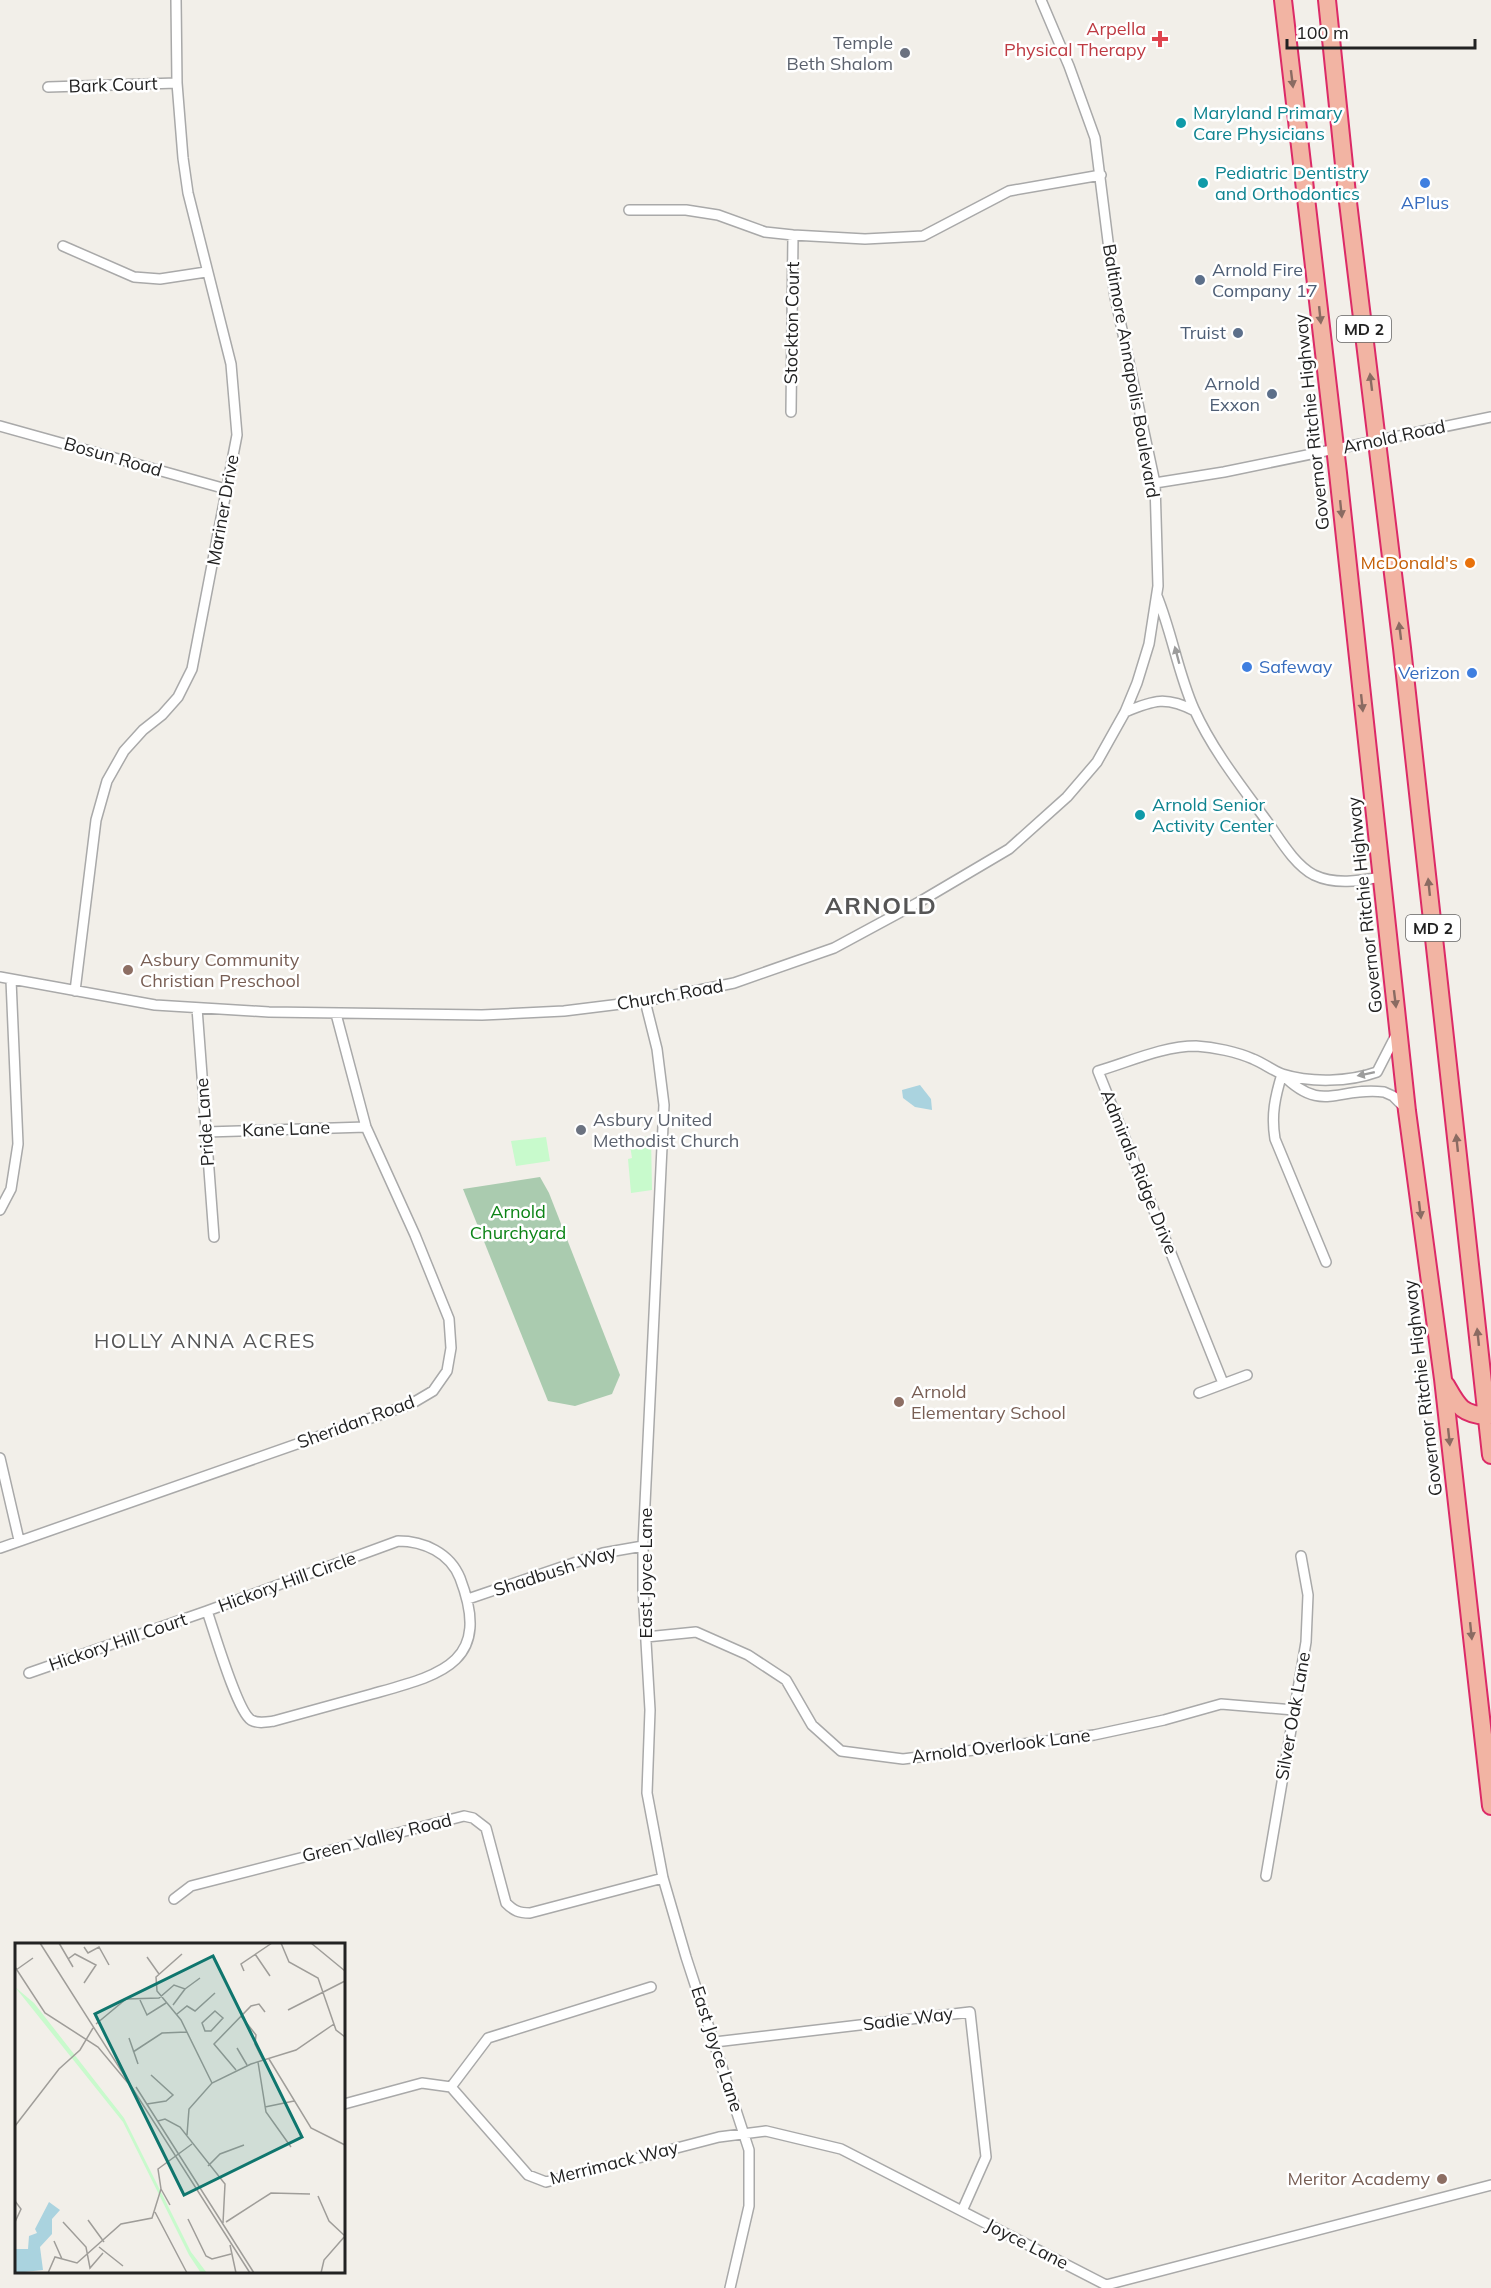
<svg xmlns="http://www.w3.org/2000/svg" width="1491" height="2288" font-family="Mulish,sans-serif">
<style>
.cemetery{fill:#aacbaf}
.park{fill:#c8facc}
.water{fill:#aad3df}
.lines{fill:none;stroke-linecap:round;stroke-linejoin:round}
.minor-casing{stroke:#a9a9a9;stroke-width:12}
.trunk-casing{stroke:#dc2a67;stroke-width:20}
.minor{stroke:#fff;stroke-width:9}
.trunk{stroke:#f2b4a3;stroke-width:16}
.oneway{fill:#8a6b62}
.oneway2{fill:#9c9c9c}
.health-dot{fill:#e0444e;stroke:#fff;stroke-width:2}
.worship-dot{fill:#6b7280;stroke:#fff;stroke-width:2}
.culture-dot{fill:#0f9aa8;stroke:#fff;stroke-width:2}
.shop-dot{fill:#3f7fe0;stroke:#fff;stroke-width:2}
.service-dot{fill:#5c6f8a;stroke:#fff;stroke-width:2}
.food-dot{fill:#e8710a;stroke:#fff;stroke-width:2}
.education-dot{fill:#8d6e63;stroke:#fff;stroke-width:2}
.labels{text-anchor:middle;stroke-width:5;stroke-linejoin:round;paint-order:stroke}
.shield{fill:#fff;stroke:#646464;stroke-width:1.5}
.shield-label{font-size:16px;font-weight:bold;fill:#222}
.health-label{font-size:18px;fill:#be3a42;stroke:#fff;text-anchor:end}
.worship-label{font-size:18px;fill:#5b616d;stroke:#fff;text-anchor:end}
.street-label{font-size:18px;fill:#222;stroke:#fff}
.culture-label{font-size:18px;fill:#0d838f;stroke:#fff;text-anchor:start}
.shop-label{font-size:18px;fill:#366cbe;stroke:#fff}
.service-label{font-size:18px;fill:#4e5e75;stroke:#fff;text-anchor:end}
.food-label{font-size:18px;fill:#c56008;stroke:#fff;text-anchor:end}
.education-label{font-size:18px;fill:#785e54;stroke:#fff;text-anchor:start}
.park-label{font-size:18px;fill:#0c8416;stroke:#fff}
.neighbourhood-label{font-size:20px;letter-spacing:1.5px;fill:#555;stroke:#fff}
.district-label{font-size:24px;font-weight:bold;letter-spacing:1.5px;fill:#555;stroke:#fff}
.inset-road{fill:none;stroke:#9f9d99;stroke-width:1.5}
.view{fill:#0f766e;fill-opacity:0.15;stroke:#0f766e;stroke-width:3}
.inset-edge{fill:none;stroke:#222;stroke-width:3}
</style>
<rect width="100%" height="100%" fill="#f2efe9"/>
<!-- cemetery -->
<path class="cemetery" d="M 540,1177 L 549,1193 L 620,1375 L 612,1394 L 575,1406 L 548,1401 L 463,1189 Z"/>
<!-- park -->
<path class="park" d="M 651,1136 L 652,1190 L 631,1193 L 628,1159 L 632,1158 L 629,1139 Z
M 546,1137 L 550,1161 L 516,1166 L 511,1141 Z"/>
<!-- water -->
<path class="water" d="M 920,1085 L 931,1099 L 932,1110 L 915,1107 L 903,1098 L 902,1090 Z"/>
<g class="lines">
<defs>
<path id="minor" d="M 48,87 L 177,83
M 629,210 L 686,210 L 718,215 L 765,232 L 793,235 L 865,239 L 923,236 L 1009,191 L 1101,175
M 63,246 L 134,277 L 160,279 L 206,272
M 791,412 L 793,235
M 0,426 L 226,489
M 1155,483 L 1224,472 L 1491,417
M 1157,596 C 1172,633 1178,673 1194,709 C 1213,751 1242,787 1269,824 C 1281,841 1295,865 1314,875 C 1335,885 1359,881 1381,877
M 1125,712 C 1154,700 1166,696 1195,711
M 0,977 L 155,1005 L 269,1012 L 482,1015 L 564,1011 L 645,1001 L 734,983 L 834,948 L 921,901 L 1009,849 L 1067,797 L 1097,762 L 1125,712 L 1137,683 L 1149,644 L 1158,586 L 1155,483 L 1115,297 L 1095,138 L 1069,66 L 1041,0
M 75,991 L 96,820 L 107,781 L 124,751 L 143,730 L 162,715 L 178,697 L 192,669 L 237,435 L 231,364 L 188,193 L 183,158 L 177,83 L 176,0
M 645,1001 L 657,1049 L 664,1105 L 643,1546 L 643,1590 L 650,1710 L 647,1793 L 663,1878 L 686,1957 L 749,2150 L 749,2206 L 730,2288
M 197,1008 L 214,1237
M 1282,1074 C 1275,1097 1271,1115 1275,1139 L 1326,1262
M 1282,1074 C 1322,1115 1338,1086 1384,1092 L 1393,1096 L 1406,1109
M 206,1132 L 366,1127
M 0,1210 L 11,1189 L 18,1144 L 11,980
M 1223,1383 L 1098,1071 C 1129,1062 1163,1046 1196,1046 C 1214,1047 1237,1052 1253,1059 C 1263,1063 1272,1070 1282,1074 C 1311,1083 1349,1082 1377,1072 L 1396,1035
M 1199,1393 L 1247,1375
M 0,1458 L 19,1540
M 398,1541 C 424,1541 450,1553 460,1578 C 493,1664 440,1675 372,1694 C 339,1703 307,1712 274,1721 C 267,1722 258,1724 251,1720 C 237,1711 214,1631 207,1611 Z
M 0,1548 L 411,1404 L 433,1391 L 447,1371 L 451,1348 L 449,1319 L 415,1235 L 366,1127 L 336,1014
M 468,1599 L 603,1553 L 643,1546
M 646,1637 L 696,1632 L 748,1655 L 786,1680 L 812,1725 L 841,1751 L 903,1759 L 1094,1735 L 1164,1720 L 1221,1704 L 1294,1710
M 29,1673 L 207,1611
M 1266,1876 L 1306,1642 L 1308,1595 L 1301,1556
M 174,1899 L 191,1886 L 464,1816 L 473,1818 L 486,1828 L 506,1903 C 514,1911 519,1913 530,1913 L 663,1878
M 715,2042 L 970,2012 L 986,2157 L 962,2211
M 451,2087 L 488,2038 L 651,1987
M 344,2104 L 422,2083 L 451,2087 L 528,2175 L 546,2182 L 719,2137 L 766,2131 L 841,2149 L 1106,2285 L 1491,2185"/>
<path id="trunk" d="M 1283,0 L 1338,473 L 1407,1111 L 1443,1379 L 1491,1806
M 1327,0 L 1347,194 L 1402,648 L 1491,1455
M 1446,1385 C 1458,1406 1461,1414 1487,1416"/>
</defs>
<!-- minor casing -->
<use href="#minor" class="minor-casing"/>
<!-- trunk casing -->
<use href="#trunk" class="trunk-casing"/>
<!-- minor -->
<use href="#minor" class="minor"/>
<!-- trunk -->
<use href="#trunk" class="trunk"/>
</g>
<!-- one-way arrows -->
<defs><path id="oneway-solid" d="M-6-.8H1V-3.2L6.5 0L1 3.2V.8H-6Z" transform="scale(1.5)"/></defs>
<g class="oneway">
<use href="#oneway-solid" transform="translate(1292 79) rotate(83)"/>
<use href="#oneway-solid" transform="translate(1320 315) rotate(84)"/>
<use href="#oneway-solid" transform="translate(1371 382) rotate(-97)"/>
<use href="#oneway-solid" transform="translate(1341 509) rotate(84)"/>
<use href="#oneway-solid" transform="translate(1400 631) rotate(-97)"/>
<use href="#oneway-solid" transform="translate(1362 703) rotate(84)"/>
<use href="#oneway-solid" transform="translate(1429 887) rotate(-96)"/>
<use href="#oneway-solid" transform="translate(1395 999) rotate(83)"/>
<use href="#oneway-solid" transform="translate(1457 1143) rotate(-96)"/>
<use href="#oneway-solid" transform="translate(1420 1210) rotate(83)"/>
<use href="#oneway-solid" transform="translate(1478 1337) rotate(-96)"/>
<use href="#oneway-solid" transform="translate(1449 1437) rotate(84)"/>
<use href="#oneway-solid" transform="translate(1471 1631) rotate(84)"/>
</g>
<g class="oneway2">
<use href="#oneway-solid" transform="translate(1177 655) rotate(-105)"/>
<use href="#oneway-solid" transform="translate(1366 1074) rotate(168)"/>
</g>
<!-- markers -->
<path class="health-dot" d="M1157 30h6v6h6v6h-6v6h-6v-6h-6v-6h6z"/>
<g class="worship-dot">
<circle cx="905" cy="53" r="6"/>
<circle cx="581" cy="1130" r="6"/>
</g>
<g class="culture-dot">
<circle cx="1181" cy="123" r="6"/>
<circle cx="1203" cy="183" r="6"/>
<circle cx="1140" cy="815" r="6"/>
</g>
<g class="shop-dot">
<circle cx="1425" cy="183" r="6"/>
<circle cx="1247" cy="667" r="6"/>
<circle cx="1472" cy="673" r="6"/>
</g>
<g class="service-dot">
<circle cx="1200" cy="280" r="6"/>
<circle cx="1238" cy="333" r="6"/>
<circle cx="1272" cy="394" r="6"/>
</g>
<circle class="food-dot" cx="1470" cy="563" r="6"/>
<g class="education-dot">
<circle cx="128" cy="970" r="6"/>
<circle cx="899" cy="1402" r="6"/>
<circle cx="1442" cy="2179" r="6"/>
</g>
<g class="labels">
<!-- shield labels -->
<g class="shield">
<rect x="1337" y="316" width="54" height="26" rx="4.5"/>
<rect x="1406" y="915" width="54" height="26" rx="4.5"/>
</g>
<g class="shield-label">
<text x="1364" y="335">MD 2</text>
<text x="1433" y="934">MD 2</text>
</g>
<!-- health labels -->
<g class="health-label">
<text x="1146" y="35">Arpella<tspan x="1146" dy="21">Physical Therapy</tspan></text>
</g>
<!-- worship labels -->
<g class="worship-label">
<text x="893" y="49">Temple<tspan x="893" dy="21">Beth Shalom</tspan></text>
<text x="593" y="1126" text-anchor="start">Asbury United<tspan x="593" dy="21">Methodist Church</tspan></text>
</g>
<!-- street labels -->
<g class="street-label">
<text transform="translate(113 85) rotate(-2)" y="6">Bark Court</text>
<text transform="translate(792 323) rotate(-89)" y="6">Stockton Court</text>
<text transform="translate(1131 371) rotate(80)" y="6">Baltimore Annapolis Boulevard</text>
<text transform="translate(1312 422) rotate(-96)" y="6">Governor Ritchie Highway</text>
<text transform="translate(1394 437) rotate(-12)" y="6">Arnold Road</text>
<text transform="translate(113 457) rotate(16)" y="6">Bosun Road</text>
<text transform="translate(223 510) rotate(-80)" y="6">Mariner Drive</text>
<text transform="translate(1365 905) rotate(-96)" y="6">Governor Ritchie Highway</text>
<text transform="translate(670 995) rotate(-10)" y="6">Church Road</text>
<text transform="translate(205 1122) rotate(-94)" y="6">Pride Lane</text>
<text transform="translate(286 1129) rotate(-2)" y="6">Kane Lane</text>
<text transform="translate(1139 1172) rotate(68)" y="6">Admirals Ridge Drive</text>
<text transform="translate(1423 1388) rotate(-97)" y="6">Governor Ritchie Highway</text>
<text transform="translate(356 1422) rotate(-20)" y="6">Sheridan Road</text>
<text transform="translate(555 1571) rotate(-18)" y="6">Shadbush Way</text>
<text transform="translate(646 1573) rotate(-90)" y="6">East Joyce Lane</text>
<text transform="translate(287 1582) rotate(-20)" y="6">Hickory Hill Circle</text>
<text transform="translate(118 1642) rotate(-19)" y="6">Hickory Hill Court</text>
<text transform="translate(1293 1716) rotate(-80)" y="6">Silver Oak Lane</text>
<text transform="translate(1001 1746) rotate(-7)" y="6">Arnold Overlook Lane</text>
<text transform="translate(377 1838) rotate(-14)" y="6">Green Valley Road</text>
<text transform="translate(908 2019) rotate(-7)" y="6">Sadie Way</text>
<text transform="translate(717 2049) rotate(72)" y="6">East Joyce Lane</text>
<text transform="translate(614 2163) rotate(-14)" y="6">Merrimack Way</text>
<text transform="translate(1027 2244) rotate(27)" y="6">Joyce Lane</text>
</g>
<!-- culture labels -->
<g class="culture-label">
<text x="1193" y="119">Maryland Primary<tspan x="1193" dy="21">Care Physicians</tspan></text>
<text x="1215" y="179">Pediatric Dentistry<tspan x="1215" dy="21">and Orthodontics</tspan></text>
<text x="1152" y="811">Arnold Senior<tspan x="1152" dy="21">Activity Center</tspan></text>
</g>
<!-- shop labels -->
<g class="shop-label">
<text x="1425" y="209">APlus</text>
<text x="1259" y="673" text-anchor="start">Safeway</text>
<text x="1460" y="679" text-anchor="end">Verizon</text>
</g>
<!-- service labels -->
<g class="service-label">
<text x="1212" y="276" text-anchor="start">Arnold Fire<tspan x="1212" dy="21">Company 17</tspan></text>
<text x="1226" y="339">Truist</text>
<text x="1260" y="390">Arnold<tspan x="1260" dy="21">Exxon</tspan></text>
</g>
<!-- food labels -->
<g class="food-label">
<text x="1458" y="569">McDonald's</text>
</g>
<!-- education labels -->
<g class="education-label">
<text x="140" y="966">Asbury Community<tspan x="140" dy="21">Christian Preschool</tspan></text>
<text x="911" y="1398">Arnold<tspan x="911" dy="21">Elementary School</tspan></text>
<text x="1430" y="2185" text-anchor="end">Meritor Academy</text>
</g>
<!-- park labels -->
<g class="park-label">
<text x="518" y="1218">Arnold<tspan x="518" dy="21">Churchyard</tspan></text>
</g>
<!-- neighbourhood labels -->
<g class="neighbourhood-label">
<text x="205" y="1348">HOLLY ANNA ACRES</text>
</g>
<!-- district labels -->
<g class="district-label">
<text x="881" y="914">ARNOLD</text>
</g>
</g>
<!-- overview -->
<g transform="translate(15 1943)">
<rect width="330" height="330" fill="#f2efe9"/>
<path d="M 0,44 L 19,60 L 109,175 L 176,309 L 192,330 L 186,330 L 174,312 L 108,179 Z" fill="#c8facc"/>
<path d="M 34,259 L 45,267 L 37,276 L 37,291 L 25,304 L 28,327 L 0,330 L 0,306 L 13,306 L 14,293 L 22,290 L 20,286 Z" fill="#aad3df"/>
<path class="inset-road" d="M 25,0 L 235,330M 44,0 L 58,24M 266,0 L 274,19 L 303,35 L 321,87 L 330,94M 296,0 L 330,28M 69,4 L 73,10 L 84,4 L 94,22M 167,11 L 141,34 L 142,48 L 166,77 L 197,140M 240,11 L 255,33M 132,14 L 144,31M 53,16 L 60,11 L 81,22 L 69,40M 0,24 L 30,70 L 83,104 L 113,140M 1,27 L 18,15M 229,28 L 226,21 L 257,0M 125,57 L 132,72 L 151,60M 158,62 L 170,46M 273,67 L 330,38M 200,68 L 208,75 L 196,88 L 190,88 L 187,80 ZM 162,71 L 172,63 L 180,68 L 200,50M 226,73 L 241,92 L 240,101 L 248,117M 81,81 L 111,56 L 144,55 L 159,42 L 170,46 L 185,35M 114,95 L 123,121M 222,105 L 232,122M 118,109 L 147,90 L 172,89M 254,116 L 296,185 L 330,202M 243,119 L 251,169 L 276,204M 221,127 L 199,101 L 236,63 L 244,61 L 250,69M 121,144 L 239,330M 132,161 L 151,158 L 158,152 L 136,132M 250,164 L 279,158M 143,178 L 150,176 L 165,184 L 210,241 L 208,280M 0,183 L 44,126 L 65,107 L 78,85M 172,192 L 174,166 L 197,140 L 236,121 L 281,107 L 319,81M 193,223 L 205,211 L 229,202M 146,246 L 155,262M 303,253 L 314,278 L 330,293 L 309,317 L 306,330M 0,258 L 6,266 L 0,279M 140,269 L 172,330M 173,276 L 191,313 L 197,316 L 216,311M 73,277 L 89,299M 48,279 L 71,304 L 75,325 L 88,310M 211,279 L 256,250 L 295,251M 39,298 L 47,316M 215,302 L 221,330M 84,304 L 108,323M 33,330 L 40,314 L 62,320 L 106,281 L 137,275 L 146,246 L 143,226 L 177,201"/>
<path class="view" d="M 198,13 L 287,194 L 169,252 L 80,71 Z"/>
<rect width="330" height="330" class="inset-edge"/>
</g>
<!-- scale -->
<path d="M1287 39v9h188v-9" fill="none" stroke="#222222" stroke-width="3"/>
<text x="1296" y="39" font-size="18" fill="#222222" stroke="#ffffff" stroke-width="4.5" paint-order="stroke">100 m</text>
</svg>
